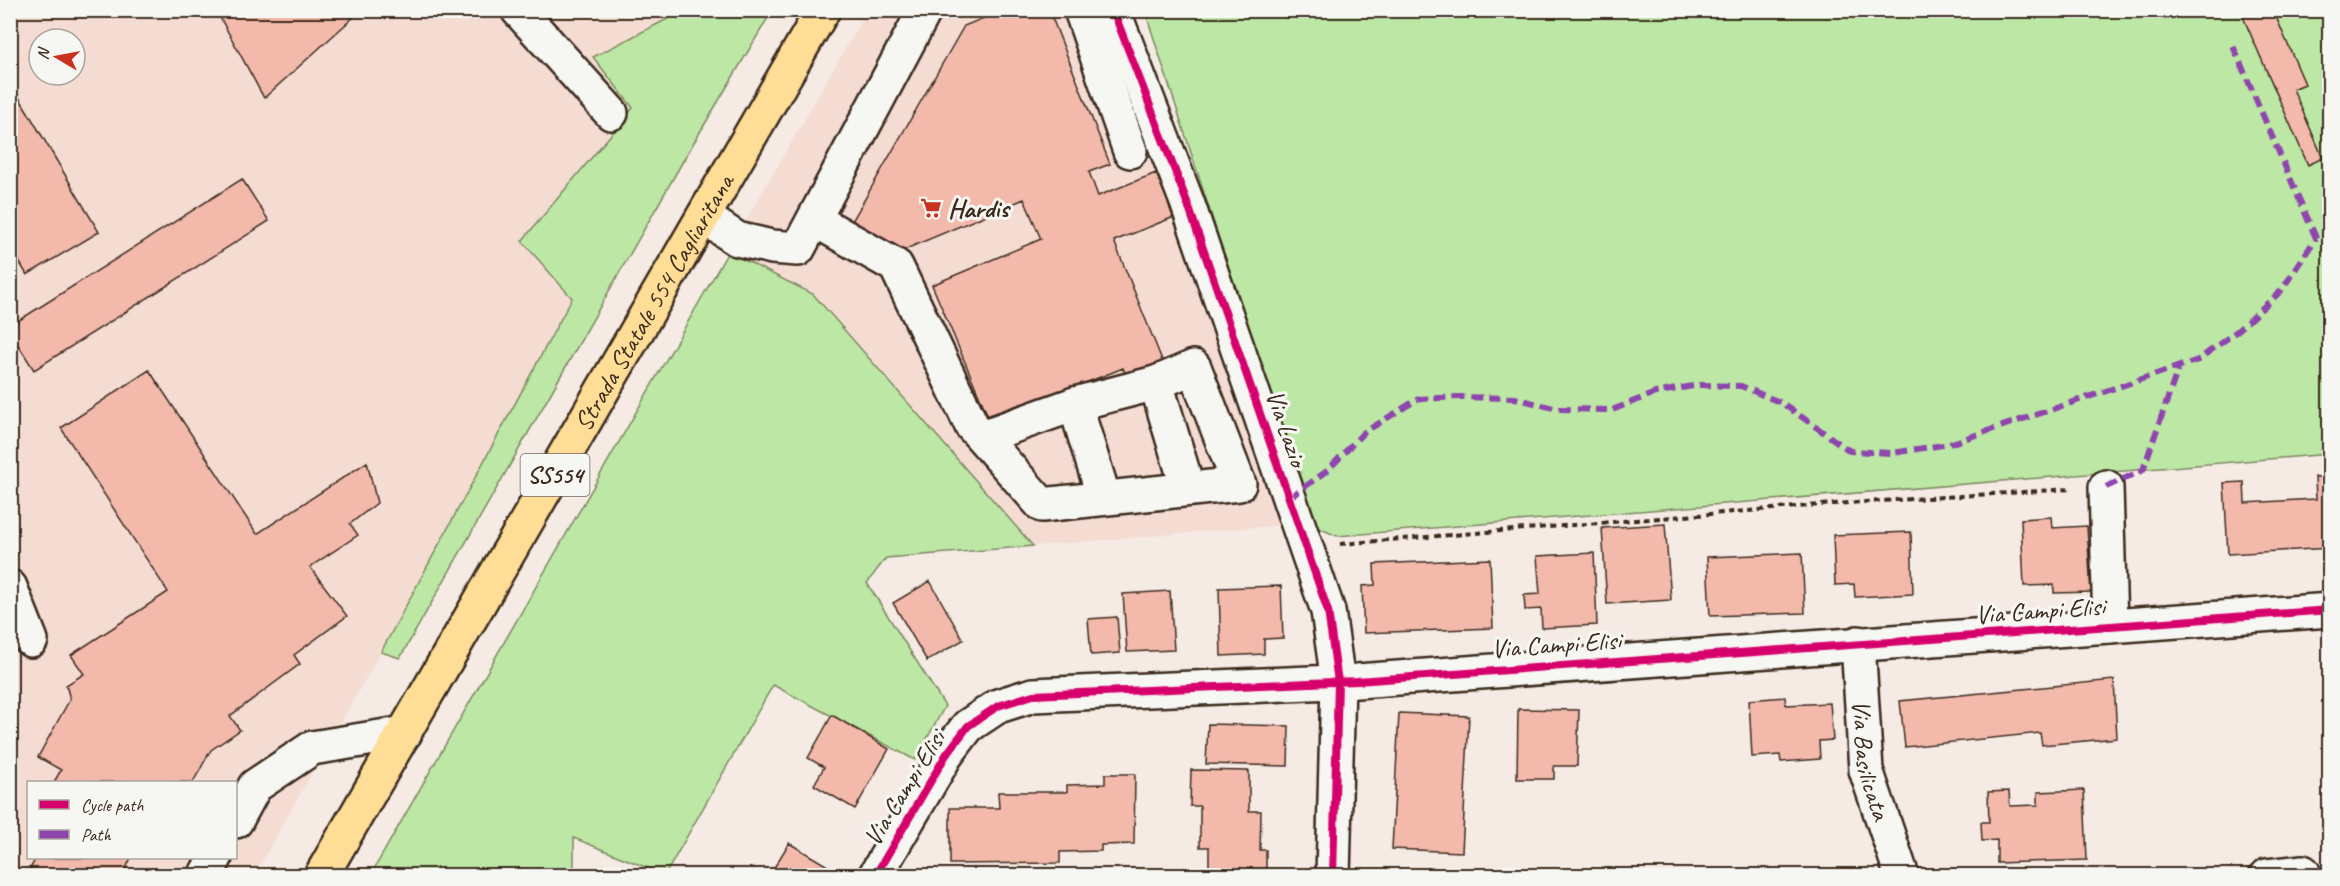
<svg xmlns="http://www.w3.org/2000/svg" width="2340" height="886" font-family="Caveat,sans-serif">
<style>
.built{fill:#f4dcd3;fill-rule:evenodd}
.green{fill:#bce7a4;stroke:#7c8861;stroke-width:1.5}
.building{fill:#f3baac;stroke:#3b2a1e;stroke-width:1.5}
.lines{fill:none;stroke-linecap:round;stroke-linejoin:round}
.minor-casing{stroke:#3b2a1e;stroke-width:38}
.major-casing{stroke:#3b2a1e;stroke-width:38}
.path{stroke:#3b2a1e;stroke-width:4;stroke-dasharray:6 4.5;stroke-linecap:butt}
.minor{stroke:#f6f6f2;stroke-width:33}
.major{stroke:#fedd96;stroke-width:33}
.quiet{stroke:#8e44ad;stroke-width:6;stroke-dasharray:12 6;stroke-linecap:butt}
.cycleway-casing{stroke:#f6f6f2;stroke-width:11}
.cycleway{stroke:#d6006c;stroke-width:8}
.labels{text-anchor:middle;stroke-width:6;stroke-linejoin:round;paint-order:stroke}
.shield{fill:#f6f6f2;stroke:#73675e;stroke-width:1.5}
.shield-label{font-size:24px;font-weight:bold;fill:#3b2a1e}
.poi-label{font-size:26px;font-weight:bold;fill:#3b2a1e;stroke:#f6f6f2;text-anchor:start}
.street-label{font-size:26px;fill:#3b2a1e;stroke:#f6f6f2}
</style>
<rect width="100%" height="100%" fill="#f5eae4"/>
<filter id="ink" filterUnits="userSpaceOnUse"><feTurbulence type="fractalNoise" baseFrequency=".0167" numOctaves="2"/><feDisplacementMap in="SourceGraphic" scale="12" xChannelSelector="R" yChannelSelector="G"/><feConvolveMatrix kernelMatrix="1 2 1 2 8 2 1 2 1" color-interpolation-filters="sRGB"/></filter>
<g filter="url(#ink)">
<!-- built -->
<path class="built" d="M 10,11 L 683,11 L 593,57 L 633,108 L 522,241 L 572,298 L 381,652 L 254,875 L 11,875 ZM 39,39 L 75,39 L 75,75 L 39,75 ZM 28,782 L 236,782 L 236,858 L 28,858 Z
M 867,11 L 1107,11 L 1307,523 L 1033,546 L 813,294 L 728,252 Z"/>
<!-- green -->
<path class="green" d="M 683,11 L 772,11 L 687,154 L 400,658 L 381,652 L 572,298 L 522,241 L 633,108 L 593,57 Z
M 1145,11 L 2329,11 L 2329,454 L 1337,536 L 1307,523 L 1298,482 Z
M 728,252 L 813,294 L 1033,546 L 886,558 L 867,583 L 945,706 L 915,760 L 773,685 L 665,875 L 574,838 L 574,875 L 370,876 Z"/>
<!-- building -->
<path class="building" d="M 216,10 L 352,10 L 356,15 L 264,98 Z
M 1003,10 L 1049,10 L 1110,164 L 1089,172 L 1098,196 L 1156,173 L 1174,217 L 1114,241 L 1164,365 L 1128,380 L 1123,368 L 990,421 L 932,285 L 1041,239 L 1024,199 L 899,252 L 850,225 L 964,26 Z
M 2240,10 L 2273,10 L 2305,84 L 2293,89 L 2323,158 L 2308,165 Z
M 10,82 L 99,232 L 27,275 L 10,246 Z
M 242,179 L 269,221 L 34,370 L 10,332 L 10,326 Z
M 149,370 L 257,534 L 367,462 L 377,503 L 350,524 L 358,535 L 310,567 L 347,616 L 294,655 L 300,664 L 230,716 L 240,730 L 211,750 L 193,782 L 54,782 L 61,770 L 38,757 L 70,699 L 66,685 L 84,674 L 71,655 L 168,592 L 61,428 Z
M 2330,476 L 2330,548 L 2228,554 L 2224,483 L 2244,482 L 2245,503 L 2316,499 L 2315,477 Z
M 2051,517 L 2052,528 L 2087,526 L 2091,592 L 2054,593 L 2054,585 L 2024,586 L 2021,519 Z
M 1665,524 L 1671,600 L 1607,604 L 1602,528 Z
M 1911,532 L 1913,594 L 1855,597 L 1854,584 L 1835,585 L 1833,535 Z
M 1594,553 L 1597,625 L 1542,628 L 1541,609 L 1525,610 L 1524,595 L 1540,594 L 1537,556 Z
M 1802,553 L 1805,613 L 1710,616 L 1707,557 Z
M 1490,559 L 1493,628 L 1364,633 L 1362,586 L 1375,585 L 1374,564 Z
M 930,581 L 963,640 L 927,661 L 893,603 Z
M 1281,586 L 1283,638 L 1264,639 L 1264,654 L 1221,656 L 1219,588 Z
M 1170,591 L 1174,650 L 1127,652 L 1123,594 Z
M 1117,617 L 1120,653 L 1091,655 L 1088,619 Z
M 2114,680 L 2117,738 L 2042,745 L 2040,733 L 1905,747 L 1900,701 Z
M 1785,697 L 1786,705 L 1830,703 L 1833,740 L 1819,741 L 1820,759 L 1781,762 L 1780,755 L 1752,757 L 1749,700 Z
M 1518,709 L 1579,710 L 1577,766 L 1554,766 L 1554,779 L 1517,779 Z
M 1399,713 L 1469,716 L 1462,852 L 1392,849 Z
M 832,715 L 889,749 L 855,809 L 814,785 L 824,767 L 808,758 Z
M 1208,724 L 1289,726 L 1288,766 L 1206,764 Z
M 1191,770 L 1249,771 L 1249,811 L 1261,811 L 1260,850 L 1266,850 L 1266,876 L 1209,876 L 1209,847 L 1200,847 L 1200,806 L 1190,806 Z
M 1105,774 L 1135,774 L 1134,844 L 1101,845 L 1101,851 L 1060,852 L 1060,863 L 950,864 L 950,808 L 999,808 L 998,792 L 1067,792 L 1067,785 L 1105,784 Z
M 11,777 L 14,876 L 10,876 Z
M 2084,790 L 2087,860 L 1997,863 L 1997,840 L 1982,841 L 1981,822 L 1989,822 L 1988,792 L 2009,791 L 2010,806 L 2038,805 L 2038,792 Z
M 789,843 L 836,871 L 834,876 L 769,876 Z
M 36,858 L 131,858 L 122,876 L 42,876 L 30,869 Z"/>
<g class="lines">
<defs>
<g id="minor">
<path d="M 518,10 L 611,113"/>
<path d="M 1081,10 L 1130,151"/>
<path d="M 1113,10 L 1187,202 L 1328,611 L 1338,682 L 1333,876"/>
<path d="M 704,217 L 737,239 L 772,247 L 798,249 L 925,10"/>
<path d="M 815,220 L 896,266 L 972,426 L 982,437 L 1042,505 L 1239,484 L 1194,367 L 1156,383 L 1075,404 L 982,437"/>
<path d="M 1156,383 L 1188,489"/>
<path d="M 1075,404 L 1104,498"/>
<path d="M 2106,487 L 2110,626"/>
<path d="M 10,587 L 31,640"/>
<path id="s1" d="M 1858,643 L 1866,770 L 1902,876"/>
<path d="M 236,821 L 255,786 L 312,748 L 405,733"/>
<path d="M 205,876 L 215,858"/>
<path d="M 875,876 L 946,755 L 968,726 L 998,706 L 1033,695 L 1357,681 L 2330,610"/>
<path d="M 2267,876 L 2303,872"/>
</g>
<g id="major">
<path id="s2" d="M 321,876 L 823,10"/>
</g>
</defs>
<!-- minor casing -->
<use href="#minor" class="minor-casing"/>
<!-- major casing -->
<use href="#major" class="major-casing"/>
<!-- path -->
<path class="path" d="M 1340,544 L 1833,504 L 2071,489"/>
<!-- minor -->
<use href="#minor" class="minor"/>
<!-- major -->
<use href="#major" class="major"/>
<!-- quiet -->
<path class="quiet" d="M 2233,46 L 2316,238 L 2330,232
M 2106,487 L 2143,470 L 2179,366
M 1289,498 L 1327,471 L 1363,433 L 1418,399 L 1460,397 L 1515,398 L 1557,409 L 1612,410 L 1655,393 L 1698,385 L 1741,386 L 1782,403 L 1850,451 L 1892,453 L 1949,444 L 2198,360 L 2237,331 L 2281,291 L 2316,238"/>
<defs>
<path id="cycleway" d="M 1113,10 L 1187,202 L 1328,611 L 1338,682 L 1333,876
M 875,876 L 946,755 L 968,726 L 998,706 L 1033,695 L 1357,681 L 2330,610"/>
</defs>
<!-- cycleway casing -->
<use href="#cycleway" class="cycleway-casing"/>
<!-- cycleway -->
<use href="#cycleway" class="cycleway"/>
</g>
</g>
<!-- icons -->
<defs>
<symbol id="supermarket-bare" viewBox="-9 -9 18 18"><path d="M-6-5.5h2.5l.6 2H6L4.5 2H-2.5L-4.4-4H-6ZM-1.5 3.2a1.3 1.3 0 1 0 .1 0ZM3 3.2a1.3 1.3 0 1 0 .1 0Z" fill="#c8321e" stroke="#f6f6f2" stroke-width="2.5" paint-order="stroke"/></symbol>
</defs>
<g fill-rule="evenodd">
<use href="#supermarket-bare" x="916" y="193" width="30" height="30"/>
</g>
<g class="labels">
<!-- shield labels -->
<rect class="shield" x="520.5" y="454" width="69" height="42" rx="4.5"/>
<g class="shield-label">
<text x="555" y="483">SS554</text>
</g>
<!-- poi labels -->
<g class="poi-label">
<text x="948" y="217">Hardis</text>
</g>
<!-- street labels -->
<g class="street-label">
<text dy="9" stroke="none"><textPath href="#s2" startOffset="663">Strada Statale 554 Cagliaritana</textPath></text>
<text transform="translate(1287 428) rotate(71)" y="9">Via Lazio</text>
<text transform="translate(2040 610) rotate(-4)" y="9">Via Campi Elisi</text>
<text transform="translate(1556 644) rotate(-4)" y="9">Via Campi Elisi</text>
<text dy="9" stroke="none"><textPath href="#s1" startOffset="118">Via Basilicata</textPath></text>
<text transform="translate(904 788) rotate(-58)" y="9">Via Campi Elisi</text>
</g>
</g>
<!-- margin -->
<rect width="2340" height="886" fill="none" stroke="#f6f6f2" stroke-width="36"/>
<rect x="18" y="18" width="2304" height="850" fill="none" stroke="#3b2a1e" stroke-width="2" filter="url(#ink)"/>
<!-- legend -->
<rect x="27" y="781" width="210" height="78" fill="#f6f6f2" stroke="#aba49d" stroke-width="1.5"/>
<rect x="39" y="800" width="30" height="9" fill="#d6006c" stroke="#aba49d" stroke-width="1.5"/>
<text x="81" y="811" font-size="18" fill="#3b2a1e">Cycle path</text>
<rect x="39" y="830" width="30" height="9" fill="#8e44ad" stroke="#aba49d" stroke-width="1.5"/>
<text x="81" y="841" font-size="18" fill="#3b2a1e">Path</text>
<!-- north arrow -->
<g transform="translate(57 57) rotate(280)"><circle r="28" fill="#f6f6f2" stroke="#aba49d" stroke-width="1.5"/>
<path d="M0-4.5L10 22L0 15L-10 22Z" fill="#c8321e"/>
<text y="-9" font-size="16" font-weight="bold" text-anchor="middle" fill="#3b2a1e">N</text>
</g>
</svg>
